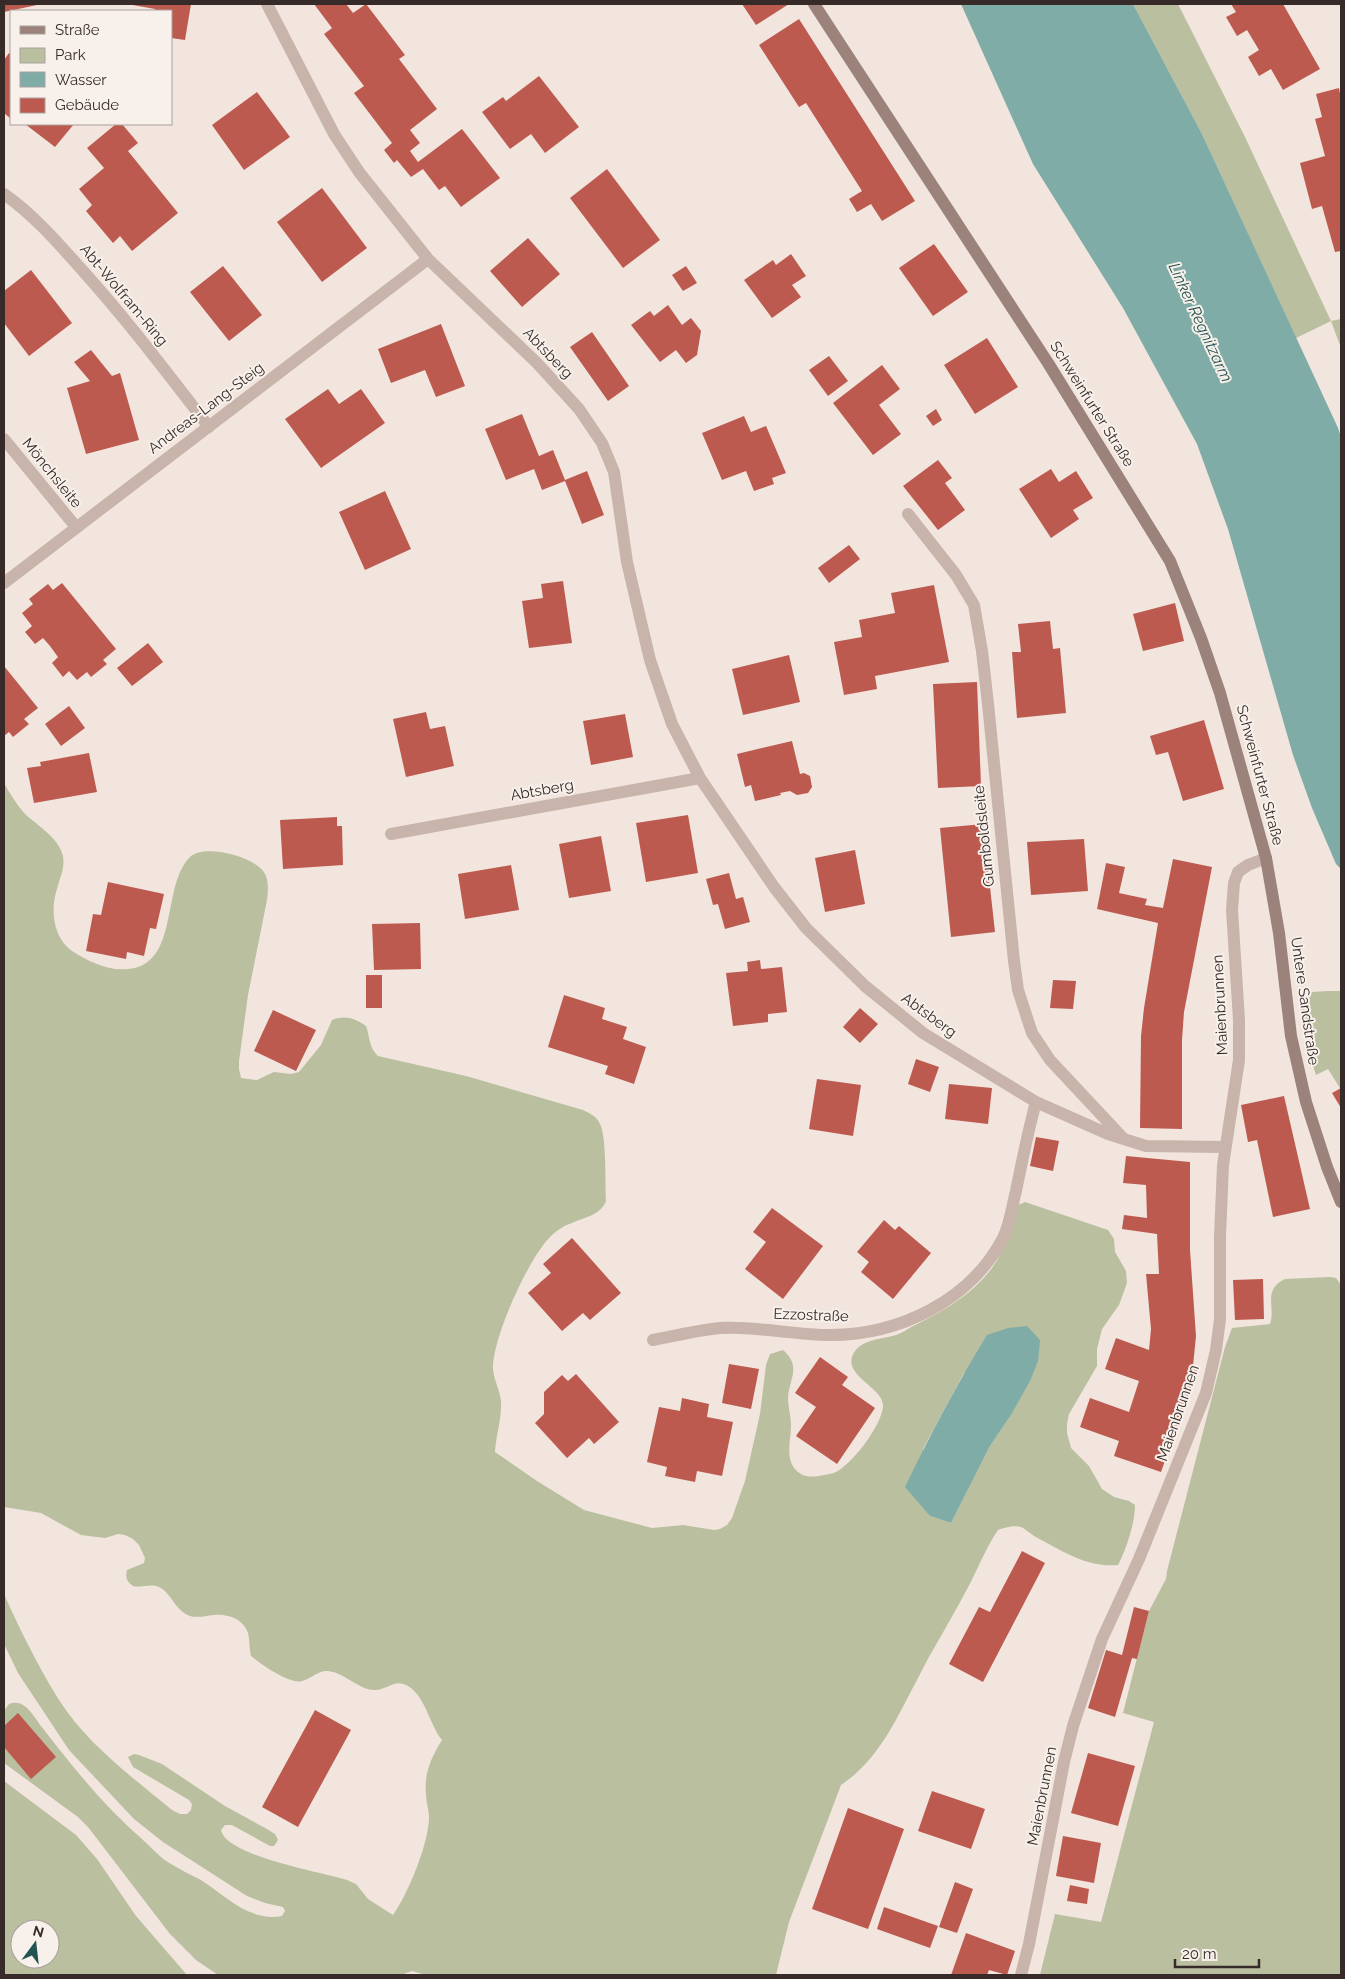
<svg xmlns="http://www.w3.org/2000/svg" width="1345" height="1979" font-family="Raleway,sans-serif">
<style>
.green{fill:#b9bf9f;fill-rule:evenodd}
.water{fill:#7faca7}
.building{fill:#bd5a4f}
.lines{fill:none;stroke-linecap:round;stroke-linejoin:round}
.street{stroke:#c8b4aa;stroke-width:12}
.secondary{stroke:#9b837c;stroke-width:12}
.labels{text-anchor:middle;stroke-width:4;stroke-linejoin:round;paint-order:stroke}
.street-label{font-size:15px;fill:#362b29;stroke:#f8f0ea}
.water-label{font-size:16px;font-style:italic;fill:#225551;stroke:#f8f0ea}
</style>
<rect width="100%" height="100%" fill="#f1e5de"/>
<!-- green -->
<path class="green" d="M 1133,4 L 1178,4 L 1245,137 L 1331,321 L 1341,319 L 1341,348 L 1331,321 L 1296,338 L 1202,134 Z
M 4,783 C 10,794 17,805 25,814 C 38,826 59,838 63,856 C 65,869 60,877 57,889 C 50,909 53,938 72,951 C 90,962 107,971 128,969 C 180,965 161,885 190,857 C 204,843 257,857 265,874 C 269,882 268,891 267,900 L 248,995 L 239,1061 L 239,1069 L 241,1078 L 257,1080 L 274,1072 L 291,1074 L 299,1072 L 321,1045 L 332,1020 C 346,1015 354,1018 366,1026 C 370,1037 369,1048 378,1056 L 466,1076 L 583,1110 C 589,1113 596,1116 599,1122 C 607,1134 605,1184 606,1201 C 600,1216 584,1217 572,1223 C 563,1226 556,1231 550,1237 C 528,1259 492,1339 493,1369 C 494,1382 502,1393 501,1406 C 501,1421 496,1436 495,1452 L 537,1481 L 584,1510 L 652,1528 L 683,1525 L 714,1530 L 720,1529 L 727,1525 L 732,1518 L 745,1481 L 760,1414 L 766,1365 L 770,1354 L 783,1350 C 802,1367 789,1378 788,1398 C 788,1407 791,1416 791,1425 C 791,1442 783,1463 801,1474 C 805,1477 814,1477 819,1476 C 824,1475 830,1474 834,1473 C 852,1465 881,1426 883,1407 C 885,1387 838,1375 855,1351 C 864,1339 883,1339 896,1335 C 902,1333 907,1329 913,1326 C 942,1312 972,1295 992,1268 C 1005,1250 1011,1227 1018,1205 L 1025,1202 L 1031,1204 L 1108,1230 L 1114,1239 L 1115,1252 L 1126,1271 L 1127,1283 L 1119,1305 L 1102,1329 L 1097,1349 L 1097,1366 L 1069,1414 L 1067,1424 L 1067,1433 L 1071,1448 L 1089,1466 L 1102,1489 L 1114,1497 L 1129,1501 L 1135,1505 C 1135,1523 1126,1550 1118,1565 C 1086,1568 1061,1550 1034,1536 C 1030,1533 1025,1529 1021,1527 C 1014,1525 1004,1528 998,1530 C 985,1549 977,1571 966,1591 C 951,1620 933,1648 918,1678 C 897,1717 880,1759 841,1785 L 789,1922 L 776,1975 L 426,1975 L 412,1971 L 401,1975 L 218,1975 L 196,1960 L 170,1934 L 88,1827 L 78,1817 L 4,1763 L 4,1711 L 9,1704 C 24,1698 33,1715 41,1726 C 72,1766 103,1805 142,1839 C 151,1847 160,1858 171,1864 C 181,1870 191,1875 201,1880 C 226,1896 249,1922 282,1916 L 285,1911 L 283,1907 L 265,1903 L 247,1896 L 163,1842 L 134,1819 L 69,1750 L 18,1673 L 4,1644 L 4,1594 C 20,1630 38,1666 59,1700 C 87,1744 132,1777 172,1810 L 180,1814 L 187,1814 L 191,1810 L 192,1804 L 189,1800 L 133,1767 L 128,1757 L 134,1754 L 139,1755 L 162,1764 L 225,1806 L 267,1829 L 275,1834 L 278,1840 L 274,1846 L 270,1846 L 232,1825 L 225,1825 L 221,1830 C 226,1856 322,1872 347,1880 L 356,1884 L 368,1899 L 393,1915 C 408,1894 429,1843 429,1817 C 429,1810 426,1802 426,1794 C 424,1773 431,1758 442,1740 C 429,1724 426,1697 408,1686 C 395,1678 387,1690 375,1690 C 360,1690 348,1676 333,1672 C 319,1668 314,1678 302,1681 C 291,1685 260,1664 251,1656 C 249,1649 250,1641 248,1633 C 244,1619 227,1613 213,1615 C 206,1616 197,1618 190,1616 C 174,1610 172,1593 159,1587 C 151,1583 141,1588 133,1586 C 127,1581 125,1578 127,1570 L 144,1563 L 145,1558 L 139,1545 L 133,1539 L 125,1535 L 118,1534 L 105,1538 L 81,1535 L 41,1513 L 4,1507 ZM 1038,1361 L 1011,1415 L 990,1446 L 951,1523 L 930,1516 L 923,1449 L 964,1373 Z
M 1327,991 L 1341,991 L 1341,1088 L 1340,1088 L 1328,1069 L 1316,1075 L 1306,1044 L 1299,993 Z
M 1330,1277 L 1336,1278 L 1341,1285 L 1341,1975 L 1040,1975 L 1055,1914 L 1101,1922 L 1154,1722 L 1123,1713 L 1149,1611 L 1166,1579 L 1167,1571 L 1225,1347 L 1232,1328 L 1270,1324 C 1276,1307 1262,1290 1285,1279 Z
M 4,1781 L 76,1835 L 97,1859 L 136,1916 L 187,1975 L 4,1975 ZM 20,1929 L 50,1929 L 50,1959 L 20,1959 Z"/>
<!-- water -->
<path class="water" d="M 961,4 L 1133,4 L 1202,134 L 1338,428 L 1341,437 L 1341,869 L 1336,864 L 1312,808 L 1293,755 L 1228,529 L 1197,444 L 1123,308 L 1033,164 Z
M 1027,1326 L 1040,1340 L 1038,1361 L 1030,1381 L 1011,1415 L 990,1446 L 951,1523 L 930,1516 L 905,1487 C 930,1435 957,1384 987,1335 L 1008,1328 Z"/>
<!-- building -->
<path class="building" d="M 4,4 L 37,4 L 37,5 L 4,12 Z
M 127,4 L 191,4 L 185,40 L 171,38 L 171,11 L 154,11 L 155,9 Z
M 314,4 L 346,4 L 353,13 L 366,4 L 405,55 L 399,59 L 437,109 L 410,130 L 420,143 L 410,151 L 418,162 L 462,129 L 500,178 L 461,207 L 445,186 L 439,190 L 423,169 L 411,177 L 397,160 L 394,163 L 384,150 L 392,143 L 354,93 L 364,86 L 324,34 L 332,28 Z
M 742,4 L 789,4 L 756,25 Z
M 1231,4 L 1283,4 L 1320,69 L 1283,90 L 1271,69 L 1259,76 L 1248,57 L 1259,50 L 1247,30 L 1237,36 L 1226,17 L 1236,12 Z
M 799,19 L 915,201 L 882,221 L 871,204 L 857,212 L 849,199 L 862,191 L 806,103 L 799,107 L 759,45 Z
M 9,53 L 11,54 L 11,119 L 4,113 L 4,60 Z
M 539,76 L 579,127 L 545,153 L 531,134 L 510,149 L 482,112 L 503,97 L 506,101 Z
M 1339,88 L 1341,99 L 1341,251 L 1335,252 L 1322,206 L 1312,209 L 1300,163 L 1325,156 L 1315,119 L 1322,117 L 1316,94 Z
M 257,92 L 290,137 L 244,170 L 212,125 Z
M 25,124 L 74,124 L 55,147 Z
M 116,124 L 122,124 L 138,143 L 128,151 L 178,213 L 132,251 L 120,236 L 113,243 L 86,211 L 92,205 L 79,189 L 104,168 L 87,148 Z
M 607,169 L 660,240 L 623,268 L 570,198 Z
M 322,188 L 367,248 L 322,282 L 277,222 Z
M 528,238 L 560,274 L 522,307 L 490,271 Z
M 934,244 L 968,292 L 933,316 L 899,268 Z
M 791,254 L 806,276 L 792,285 L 801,297 L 772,318 L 744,280 L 773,260 L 776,265 Z
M 223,266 L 262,315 L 229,341 L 190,292 Z
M 686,266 L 697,283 L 683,291 L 672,275 Z
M 31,270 L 72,323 L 29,356 L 4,323 L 4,291 Z
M 668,305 L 682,325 L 691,318 L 701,331 L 697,355 L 686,363 L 676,350 L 660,362 L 631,325 L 650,311 L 654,316 Z
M 441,324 L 465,386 L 436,397 L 425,370 L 391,383 L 378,349 Z
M 592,332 L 629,386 L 608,401 L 570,347 Z
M 987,338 L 1018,387 L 975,414 L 944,365 Z
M 91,350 L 112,376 L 120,373 L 139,440 L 86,454 L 67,388 L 90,381 L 74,362 Z
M 829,356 L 848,381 L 828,396 L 809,370 Z
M 882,365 L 900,389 L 879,405 L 901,434 L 873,455 L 833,403 Z
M 328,389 L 339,404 L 361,389 L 385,423 L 321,468 L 285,419 Z
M 936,409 L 942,420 L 933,426 L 926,416 Z
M 522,414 L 539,456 L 553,450 L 565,480 L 587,471 L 604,515 L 582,524 L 565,481 L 542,490 L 534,469 L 506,480 L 485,429 Z
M 744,416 L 751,432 L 766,426 L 786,473 L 772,478 L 774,484 L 754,491 L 746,471 L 722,480 L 702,433 Z
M 938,460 L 952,478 L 945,483 L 965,510 L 938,530 L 903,486 Z
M 1051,469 L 1059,482 L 1076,471 L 1093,498 L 1073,510 L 1079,519 L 1051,538 L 1019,489 Z
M 385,491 L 411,549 L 365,570 L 339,512 Z
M 849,545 L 860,559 L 829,583 L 818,568 Z
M 563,581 L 572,643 L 529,648 L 522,601 L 543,598 L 541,584 Z
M 62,583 L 116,649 L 103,660 L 107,664 L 91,677 L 87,672 L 77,680 L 69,671 L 63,677 L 52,663 L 58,657 L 50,646 L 43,638 L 35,644 L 25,632 L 32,626 L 22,613 L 33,604 L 29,599 L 48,584 L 53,590 Z
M 934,585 L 949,662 L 875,676 L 877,689 L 844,695 L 834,642 L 862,637 L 859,620 L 895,613 L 891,593 Z
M 1175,603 L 1184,641 L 1143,651 L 1133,614 Z
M 1050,621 L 1053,649 L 1060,648 L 1066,713 L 1017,718 L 1012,652 L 1021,652 L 1018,624 Z
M 148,643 L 163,662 L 132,686 L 117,668 Z
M 789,655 L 800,702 L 743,715 L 732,669 Z
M 4,666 L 38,708 L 24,719 L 29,724 L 13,737 L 9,732 L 4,736 Z
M 977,682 L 981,786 L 938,788 L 933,684 Z
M 69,706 L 85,728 L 61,746 L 45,724 Z
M 426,712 L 430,729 L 445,726 L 454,766 L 406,777 L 393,719 Z
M 625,714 L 633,757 L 591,765 L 583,721 Z
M 1204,720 L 1224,789 L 1183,801 L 1168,752 L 1156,755 L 1150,736 Z
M 792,741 L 800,774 L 804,773 L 810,776 L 812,787 L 808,793 L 797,795 L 790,791 L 780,793 L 781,795 L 755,801 L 751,785 L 745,787 L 737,754 Z
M 89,753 L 97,792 L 34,803 L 27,768 L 41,766 L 40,762 Z
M 688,815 L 698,873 L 646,882 L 636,823 Z
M 337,817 L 337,826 L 342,826 L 343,865 L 283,869 L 280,820 Z
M 983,824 L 995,932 L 951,937 L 940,828 Z
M 601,836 L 611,891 L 569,898 L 559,844 Z
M 1084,839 L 1088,891 L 1031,895 L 1027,842 Z
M 855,850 L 865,904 L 825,912 L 815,858 Z
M 1173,859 L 1212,867 L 1184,1012 L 1182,1040 L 1182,1129 L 1140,1128 L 1141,1036 L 1144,1008 L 1158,923 L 1097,909 L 1106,863 L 1125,867 L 1119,893 L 1147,899 L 1145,905 L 1163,908 Z
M 511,865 L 519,910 L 465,919 L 458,874 Z
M 729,873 L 736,899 L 743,897 L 750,922 L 725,929 L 718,904 L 713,905 L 706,879 Z
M 108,882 L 164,894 L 156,929 L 150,928 L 144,956 L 127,952 L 126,959 L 86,951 L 93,914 L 101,915 Z
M 420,923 L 421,969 L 374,970 L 372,924 Z
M 760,960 L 761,969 L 782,967 L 787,1012 L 768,1014 L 768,1022 L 733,1026 L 726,973 L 748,971 L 747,962 Z
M 366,975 L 382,975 L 382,1008 L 366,1008 Z
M 1053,980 L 1076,981 L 1073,1009 L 1050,1008 Z
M 564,995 L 605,1008 L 602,1019 L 627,1027 L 623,1039 L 646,1047 L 634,1084 L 605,1074 L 608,1066 L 548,1047 Z
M 860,1008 L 878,1024 L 860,1043 L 843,1027 Z
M 273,1010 L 316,1030 L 296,1071 L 254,1051 Z
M 916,1059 L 939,1067 L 930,1092 L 908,1084 Z
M 817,1079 L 861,1085 L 853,1136 L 809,1129 Z
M 949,1084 L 992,1088 L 988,1124 L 945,1119 Z
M 1341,1088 L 1341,1108 L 1332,1093 Z
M 1284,1096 L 1310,1209 L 1273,1217 L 1257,1140 L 1248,1142 L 1241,1105 Z
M 1036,1137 L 1059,1141 L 1053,1171 L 1030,1166 Z
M 1126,1156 L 1190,1162 L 1190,1250 L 1196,1336 L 1193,1366 L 1198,1368 L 1161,1472 L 1114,1456 L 1119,1441 L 1080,1427 L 1090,1398 L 1129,1412 L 1139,1381 L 1105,1369 L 1116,1338 L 1149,1350 L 1151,1329 L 1146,1274 L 1159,1274 L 1157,1234 L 1122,1229 L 1124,1215 L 1147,1218 L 1146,1185 L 1123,1183 Z
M 772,1208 L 823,1246 L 783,1299 L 745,1269 L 766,1242 L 753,1232 Z
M 884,1220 L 895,1230 L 899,1226 L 931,1253 L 893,1299 L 861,1272 L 869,1262 L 857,1252 Z
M 572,1238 L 621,1293 L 590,1320 L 583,1313 L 562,1331 L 528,1293 L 551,1273 L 543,1264 Z
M 1263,1279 L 1264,1319 L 1235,1320 L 1233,1280 Z
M 820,1357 L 848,1377 L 842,1385 L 875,1408 L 837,1464 L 796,1436 L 816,1407 L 795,1393 Z
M 729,1364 L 759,1369 L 751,1409 L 722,1403 Z
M 576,1374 L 619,1422 L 594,1444 L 589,1438 L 567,1458 L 535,1423 L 544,1414 L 544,1392 L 562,1375 L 568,1381 Z
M 682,1398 L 709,1404 L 707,1417 L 733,1422 L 722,1476 L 697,1471 L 695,1482 L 665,1476 L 667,1467 L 647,1462 L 659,1407 L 680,1411 Z
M 1022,1551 L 1045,1563 L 983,1682 L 949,1664 L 979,1607 L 990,1612 Z
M 1134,1607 L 1149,1611 L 1137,1659 L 1132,1658 L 1115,1717 L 1088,1708 L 1106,1650 L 1122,1655 Z
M 315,1710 L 351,1730 L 298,1827 L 262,1807 Z
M 18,1713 L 56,1757 L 31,1779 L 4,1747 L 4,1726 Z
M 1088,1753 L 1135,1766 L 1118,1826 L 1071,1813 Z
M 932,1791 L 985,1809 L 971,1849 L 918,1831 Z
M 848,1808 L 904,1829 L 868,1929 L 812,1909 Z
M 1063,1836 L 1101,1843 L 1094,1883 L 1056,1876 Z
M 955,1882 L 973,1889 L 957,1933 L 939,1927 Z
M 1070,1885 L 1089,1889 L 1087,1904 L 1067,1901 Z
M 884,1907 L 938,1926 L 930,1948 L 877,1929 Z
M 966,1933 L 1015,1951 L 1007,1975 L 989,1970 L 987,1975 L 951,1975 Z"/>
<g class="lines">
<!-- street -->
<path class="street" d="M 267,4 L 334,134 L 359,172 L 428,259 L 537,363 L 579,409 L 602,443 L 614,472 L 627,562 L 650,660 L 672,724 L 700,778 L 774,887 L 806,928 L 865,986 L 923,1033 L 1036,1102 L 1108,1134 L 1146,1146 L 1224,1147
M 4,194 C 34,215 59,244 83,271 C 128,321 168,374 209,427
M 4,439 L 76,527
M 908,514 L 956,575 L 974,605 L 982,651 L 988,704 L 1014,961 L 1018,990 L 1032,1033 L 1050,1060 L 1122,1137
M 4,583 L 428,259
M 391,834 L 700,778
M 653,1340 C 675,1336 698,1330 720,1328 C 757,1326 793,1335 830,1335 C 899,1335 970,1301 1003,1238 C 1010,1224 1012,1206 1016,1191 C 1022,1161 1028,1131 1036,1102
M 1021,1975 L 1029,1944 L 1064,1762 L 1073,1726 L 1102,1639 L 1139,1559 L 1206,1393 L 1216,1350 L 1220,1319 L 1220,1237 L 1223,1165 L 1239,1060 L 1239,1020 L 1232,910 L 1234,883 L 1238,872 L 1248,865 L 1266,858"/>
<!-- secondary -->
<path class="secondary" d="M 814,4 L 1048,363 L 1170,561 L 1201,638 L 1220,693 L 1266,858 L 1279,933 L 1291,1036 L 1306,1102 L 1327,1167 L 1341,1202"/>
</g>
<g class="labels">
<!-- street labels -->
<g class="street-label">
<text transform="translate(124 295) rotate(50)" y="5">Abt-Wolfram-Ring</text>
<text transform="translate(548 353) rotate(46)" y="5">Abtsberg</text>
<text transform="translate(1092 404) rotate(58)" y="5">Schweinfurter Straße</text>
<text transform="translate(206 408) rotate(-37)" y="5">Andreas-Lang-Steig</text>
<text transform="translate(52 473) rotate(51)" y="5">Mönchsleite</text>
<text transform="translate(1260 775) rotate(75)" y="5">Schweinfurter Straße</text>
<text transform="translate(542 790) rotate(-10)" y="5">Abtsberg</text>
<text transform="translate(984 836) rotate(-96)" y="5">Gumboldsleite</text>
<text transform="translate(1305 1001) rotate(82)" y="5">Untere Sandstraße</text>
<text transform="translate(1220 1005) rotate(-93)" y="5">Maienbrunnen</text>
<text transform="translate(929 1015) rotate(36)" y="5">Abtsberg</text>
<text transform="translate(811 1315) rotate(2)" y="5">Ezzostraße</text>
<text transform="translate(1178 1413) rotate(-71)" y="5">Maienbrunnen</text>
<text transform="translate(1042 1796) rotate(-79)" y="5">Maienbrunnen</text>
</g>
<!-- water labels -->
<g class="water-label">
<text transform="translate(1201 322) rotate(65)" y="6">Linker Regnitzarm</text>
</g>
</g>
<!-- border -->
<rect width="1345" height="1979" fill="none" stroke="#362b29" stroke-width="10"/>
<!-- legend -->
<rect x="10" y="10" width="162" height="115" fill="#f8f0ea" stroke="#aaa19d"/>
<rect x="20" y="26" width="25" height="8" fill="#9b837c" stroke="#aaa19d"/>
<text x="55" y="35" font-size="15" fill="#362b29">Straße</text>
<rect x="20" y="48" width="25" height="15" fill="#b9bf9f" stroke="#aaa19d"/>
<text x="55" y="60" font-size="15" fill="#362b29">Park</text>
<rect x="20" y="72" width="25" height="15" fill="#7faca7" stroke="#aaa19d"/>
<text x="55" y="85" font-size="15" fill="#362b29">Wasser</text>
<rect x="20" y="98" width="25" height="15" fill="#bd5a4f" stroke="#aaa19d"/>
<text x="55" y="110" font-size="15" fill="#362b29">Gebäude</text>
<!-- north arrow -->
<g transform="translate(35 1944) rotate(15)"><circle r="24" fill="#f8f0ea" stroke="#aaa19d"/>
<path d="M0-4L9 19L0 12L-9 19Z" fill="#225551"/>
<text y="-8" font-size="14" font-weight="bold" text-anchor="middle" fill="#362b29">N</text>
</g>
<!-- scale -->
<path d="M1175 1959v8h84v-8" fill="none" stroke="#362b29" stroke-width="2.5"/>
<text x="1182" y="1959" font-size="15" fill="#362b29" stroke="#f8f0ea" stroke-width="4" paint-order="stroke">20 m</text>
</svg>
